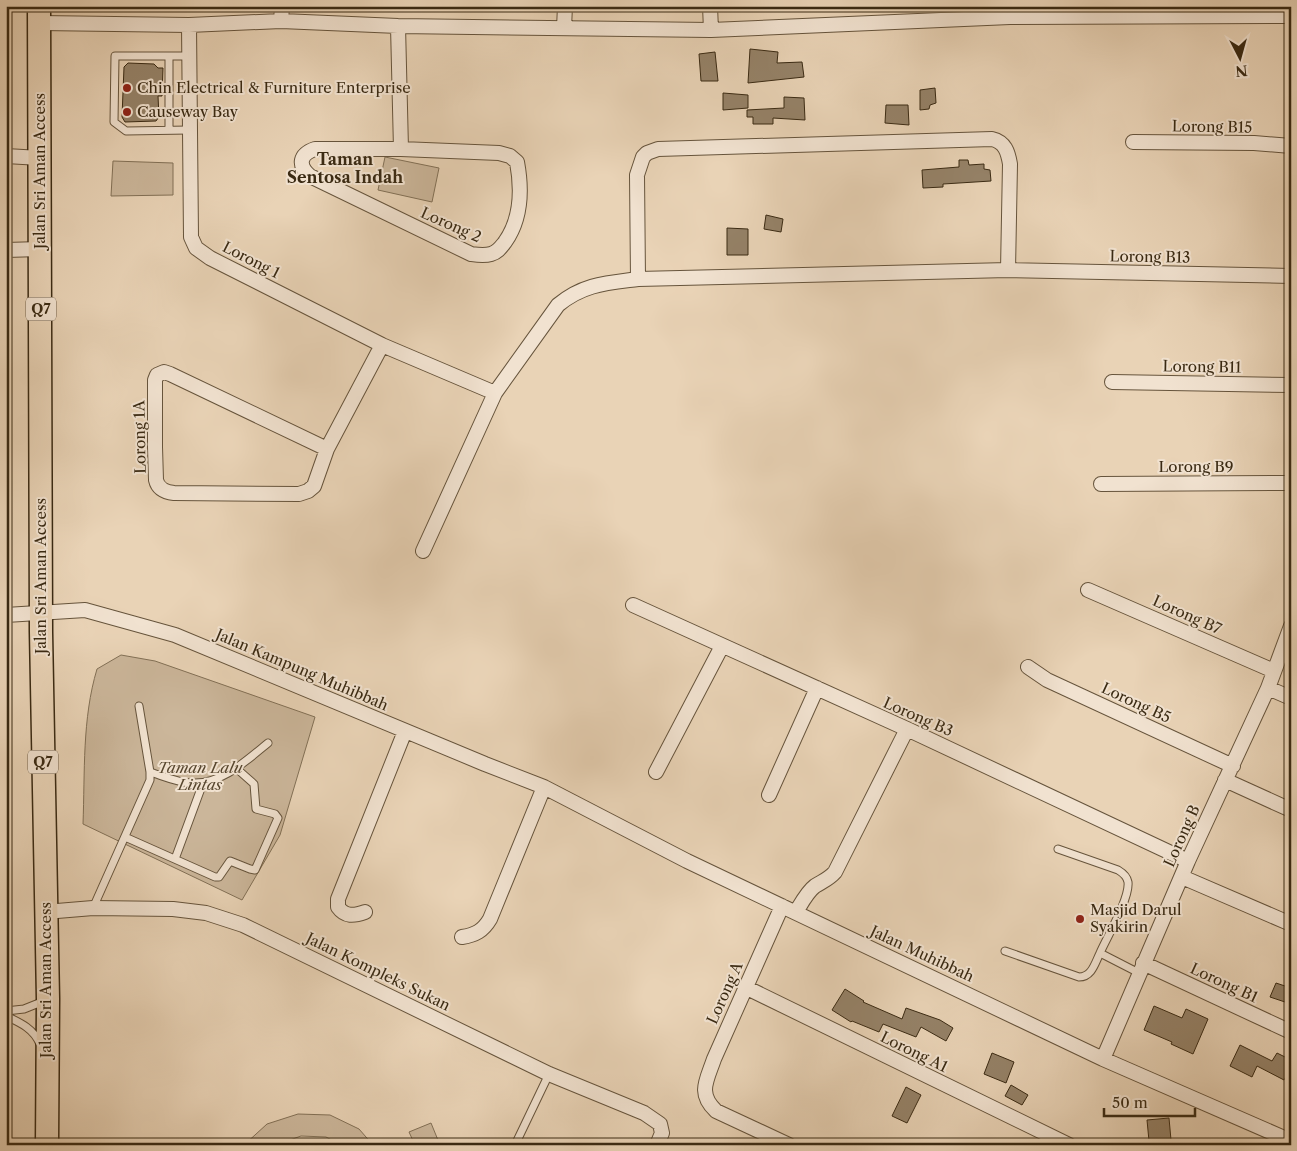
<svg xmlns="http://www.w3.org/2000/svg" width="1297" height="1151" font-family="'Libre Caslon Text',serif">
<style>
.green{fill:#cbb69a;stroke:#827056}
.building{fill:#958268;stroke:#3a2a13}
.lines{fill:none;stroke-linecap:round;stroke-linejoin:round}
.service-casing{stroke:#66543c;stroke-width:9}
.minor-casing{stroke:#66543c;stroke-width:16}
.primary-casing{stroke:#3a2a13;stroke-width:25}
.service{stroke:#f1e2d0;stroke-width:7}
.minor{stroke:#f1e2d0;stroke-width:14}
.primary{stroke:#e9d3b6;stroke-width:22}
.poi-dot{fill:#8f2418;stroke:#f1e2d0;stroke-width:2}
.labels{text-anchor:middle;stroke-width:4;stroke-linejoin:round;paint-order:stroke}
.shield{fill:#f1e2d0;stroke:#71614c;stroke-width:1}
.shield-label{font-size:14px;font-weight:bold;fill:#3a2a13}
.poi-label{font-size:15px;fill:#3a2a13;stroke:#f1e2d0;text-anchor:start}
.street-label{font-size:15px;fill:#3a2a13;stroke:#f1e2d0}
.park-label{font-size:15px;font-style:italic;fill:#57462e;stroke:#f1e2d0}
.neighbourhood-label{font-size:16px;font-weight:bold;fill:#3a2a13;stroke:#f1e2d0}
</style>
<rect width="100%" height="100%" fill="#e9d3b6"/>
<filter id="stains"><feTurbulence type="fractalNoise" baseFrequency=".004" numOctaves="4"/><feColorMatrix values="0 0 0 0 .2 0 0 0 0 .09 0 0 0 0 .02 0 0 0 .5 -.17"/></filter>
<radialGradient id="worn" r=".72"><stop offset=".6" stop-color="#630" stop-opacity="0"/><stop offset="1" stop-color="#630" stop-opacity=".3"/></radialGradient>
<!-- green -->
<path class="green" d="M 385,157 L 439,168 L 432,202 L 378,190 Z
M 113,161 L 173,163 L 173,195 L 111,196 Z
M 121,655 L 155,661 L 315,717 L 280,835 L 242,900 L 83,824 C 85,772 82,719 97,669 Z
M 298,1114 L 330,1115 L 359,1129 L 373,1145 L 341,1145 L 326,1137 L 301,1136 L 276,1145 L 244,1145 L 267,1124 Z
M 431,1123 L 440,1145 L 415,1145 L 409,1132 Z"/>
<!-- building -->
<path class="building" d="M 750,49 L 778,52 L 777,63 L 802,62 L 804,77 L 748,83 Z
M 715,52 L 718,81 L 701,81 L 699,54 Z
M 128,63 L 154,64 L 158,68 L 163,68 L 162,96 L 158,96 L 159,117 L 156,121 L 125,122 L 122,117 L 124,67 Z
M 935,88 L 936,103 L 930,105 L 929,109 L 920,110 L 920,90 Z
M 723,93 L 748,95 L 748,108 L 723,110 Z
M 784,97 L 804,98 L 805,120 L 773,118 L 773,124 L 753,124 L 753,117 L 747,117 L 747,110 L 784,108 Z
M 886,105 L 908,105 L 909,125 L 885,123 Z
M 959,160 L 968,160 L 969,165 L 984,164 L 984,169 L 990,170 L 991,181 L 943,184 L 943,187 L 923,188 L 922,170 L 959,167 Z
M 766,215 L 783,219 L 781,232 L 764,229 Z
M 727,228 L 748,229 L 748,255 L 727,255 Z
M 1276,983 L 1291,988 L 1291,1004 L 1270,997 Z
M 845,989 L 864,1001 L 863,1002 L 902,1019 L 906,1008 L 940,1020 L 953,1028 L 946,1041 L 921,1027 L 916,1037 L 883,1024 L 879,1032 L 852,1021 L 851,1022 L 832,1010 Z
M 1154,1006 L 1182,1018 L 1186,1009 L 1208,1019 L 1193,1054 L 1171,1044 L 1172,1042 L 1144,1030 Z
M 1240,1045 L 1272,1061 L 1277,1053 L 1291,1060 L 1291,1068 L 1284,1080 L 1257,1066 L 1252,1077 L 1230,1066 Z
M 992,1053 L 1014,1062 L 1006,1083 L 984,1074 Z
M 1011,1085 L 1028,1095 L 1022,1105 L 1005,1096 Z
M 906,1087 L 921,1095 L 907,1123 L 892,1116 Z
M 1169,1118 L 1171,1140 L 1149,1141 L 1147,1120 Z"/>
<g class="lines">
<defs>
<path id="service" d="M 189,56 L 115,56 L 114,122 L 126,131 L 189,130
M 169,130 L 169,56
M 150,772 C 163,776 178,783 192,783 C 221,785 247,760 268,743
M 125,837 L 215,877 L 219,877 L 230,861 L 250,869 L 255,870 L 278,818 L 275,814 L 256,809 L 254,784 L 236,768
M 1058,849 L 1118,870 C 1123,873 1127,876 1128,882 C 1130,898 1107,937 1100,953
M 175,859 L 203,783
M 93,908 L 150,780 L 150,772 L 139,706
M 1005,951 L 1079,977 C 1092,977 1095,963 1100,953 L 1139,973
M 6,1011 L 24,1009 L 44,1001
M 6,1016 C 21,1023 34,1029 40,1044
M 515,1145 L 549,1074"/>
<path id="minor" d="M 710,6 L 711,30
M 281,21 L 282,6
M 40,23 L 189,25 L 281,21 L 398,26 L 711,30 L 1010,17 L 1291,16
M 189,25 L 191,237 L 196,248 L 210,258 L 382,345 L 495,393
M 398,26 L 401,149
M 564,28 L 565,6
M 1133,142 L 1254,143 L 1291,146
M 315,149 L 401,149 L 499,153 L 510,156 L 517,162 C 522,189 522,218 505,242 C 501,247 498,252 491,254 C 484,256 478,255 471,254 L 310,176 C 297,165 300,154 315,149 Z
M 6,156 L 40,158
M 6,250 L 40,249
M 638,279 L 637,175 L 643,157 L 647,153 L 658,149 L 992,139 C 1005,142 1008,152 1010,164 L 1008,270
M 1112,382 L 1291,385
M 327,449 L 170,374 L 164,372 L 157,375 L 155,380 L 155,447 L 156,480 C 158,489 165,492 174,493 L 299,494 L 308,491 L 314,486 L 327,449 L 382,345
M 1101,484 L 1291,483
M 423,551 L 495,393 L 558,305 C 583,284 607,283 638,279 L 1008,270 L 1291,276
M 1088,590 L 1274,671
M 633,605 L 907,729 L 1188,861
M 6,615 L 85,610 L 175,635 L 485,764 L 544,787 L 687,861 L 1103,1059 L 1291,1141
M 1028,667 L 1047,680 L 1233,766
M 1268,688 L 1291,698
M 656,772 L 722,646
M 1225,780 L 1291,810
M 769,795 L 817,688
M 1182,877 L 1291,924
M 782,906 L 714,1059 C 707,1080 697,1093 716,1111 L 789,1145
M 45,912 L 93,908 L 173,909 L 206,913 L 243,925 L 549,1074 L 644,1113 L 660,1124 L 662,1133 L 657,1145
M 365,912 C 354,916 345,917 338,907 L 338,899 L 405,731
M 796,912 C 801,904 807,892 815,886 C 823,881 829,879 835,872 L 907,729
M 462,937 C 475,935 483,931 490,919 L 544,787
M 1143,963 L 1291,1032
M 745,987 L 1069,1145
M 1103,1059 L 1188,861 L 1268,688 L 1291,626"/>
<path id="primary" d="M 39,6 L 41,632 L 48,999 L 47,1145"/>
</defs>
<!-- service casing -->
<use href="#service" class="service-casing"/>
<!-- minor casing -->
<use href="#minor" class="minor-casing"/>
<!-- primary casing -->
<use href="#primary" class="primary-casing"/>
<!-- service -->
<use href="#service" class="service"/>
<!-- minor -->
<use href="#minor" class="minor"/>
<!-- primary -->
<use href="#primary" class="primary"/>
</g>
<!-- markers -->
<g class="poi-dot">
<circle cx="127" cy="88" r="5"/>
<circle cx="127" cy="112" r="5"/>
<circle cx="1080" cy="919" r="5"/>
</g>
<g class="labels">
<!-- shield labels -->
<g class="shield">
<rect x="26" y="297.5" width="30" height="23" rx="4"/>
<rect x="28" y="750.5" width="30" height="23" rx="4"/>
</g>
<g class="shield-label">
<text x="41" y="314">Q7</text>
<text x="43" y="767">Q7</text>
</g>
<!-- poi labels -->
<g class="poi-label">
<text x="137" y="93">Chin Electrical &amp; Furniture Enterprise</text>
<text x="137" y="117">Causeway Bay</text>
<text x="1090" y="915">Masjid Darul<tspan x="1090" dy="17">Syakirin</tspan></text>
</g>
<!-- street labels -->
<g class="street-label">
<text transform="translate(1212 127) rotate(1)" y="5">Lorong B15</text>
<text transform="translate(40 171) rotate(-90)" y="5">Jalan Sri Aman Access</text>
<text transform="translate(451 225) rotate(24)" y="5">Lorong 2</text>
<text transform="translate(1150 257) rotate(1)" y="5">Lorong B13</text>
<text transform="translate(251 260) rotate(27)" y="5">Lorong 1</text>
<text transform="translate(1202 367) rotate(1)" y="5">Lorong B11</text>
<text transform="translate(140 437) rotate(-91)" y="5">Lorong 1A</text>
<text x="1196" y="472">Lorong B9</text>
<text transform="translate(41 576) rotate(-90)" y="5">Jalan Sri Aman Access</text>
<text transform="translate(1187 615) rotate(24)" y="5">Lorong B7</text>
<text transform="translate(302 670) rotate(23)" y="5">Jalan Kampung Muhibbah</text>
<text transform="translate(1136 703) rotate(25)" y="5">Lorong B5</text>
<text transform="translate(918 717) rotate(24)" y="5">Lorong B3</text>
<text transform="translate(1182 836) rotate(-66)" y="5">Lorong B</text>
<text transform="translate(922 954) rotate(25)" y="5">Jalan Muhibbah</text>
<text transform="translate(378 972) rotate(26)" y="5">Jalan Kompleks Sukan</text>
<text transform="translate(46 980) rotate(-90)" y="5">Jalan Sri Aman Access</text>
<text transform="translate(1224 983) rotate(25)" y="5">Lorong B1</text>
<text transform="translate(725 993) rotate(-66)" y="5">Lorong A</text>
<text transform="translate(914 1052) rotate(26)" y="5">Lorong A1</text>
</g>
<!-- park labels -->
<g class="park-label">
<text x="200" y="773">Taman Lalu<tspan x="200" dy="17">Lintas</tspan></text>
</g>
<!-- neighbourhood labels -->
<g class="neighbourhood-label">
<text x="345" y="165">Taman<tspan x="345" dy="18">Sentosa Indah</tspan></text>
</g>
</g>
<!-- margin -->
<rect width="1297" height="1151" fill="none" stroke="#e9d3b6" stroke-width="25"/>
<rect x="8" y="8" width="1282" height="1136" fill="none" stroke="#3a2a13" stroke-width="2.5"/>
<rect x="12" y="12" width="1272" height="1126" fill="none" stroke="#3a2a13"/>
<!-- north arrow -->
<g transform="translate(1240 58) rotate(174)" stroke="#f1e2d0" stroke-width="4" paint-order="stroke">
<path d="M0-4L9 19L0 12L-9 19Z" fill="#3a2a13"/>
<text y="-8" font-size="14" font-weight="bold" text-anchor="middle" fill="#3a2a13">N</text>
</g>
<!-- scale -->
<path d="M1104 1108v8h91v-8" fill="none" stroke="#3a2a13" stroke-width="2.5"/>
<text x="1112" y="1108" font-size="15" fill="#3a2a13" stroke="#f1e2d0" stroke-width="4" paint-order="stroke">50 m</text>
<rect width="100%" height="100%" filter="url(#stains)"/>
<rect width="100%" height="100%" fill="url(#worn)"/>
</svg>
